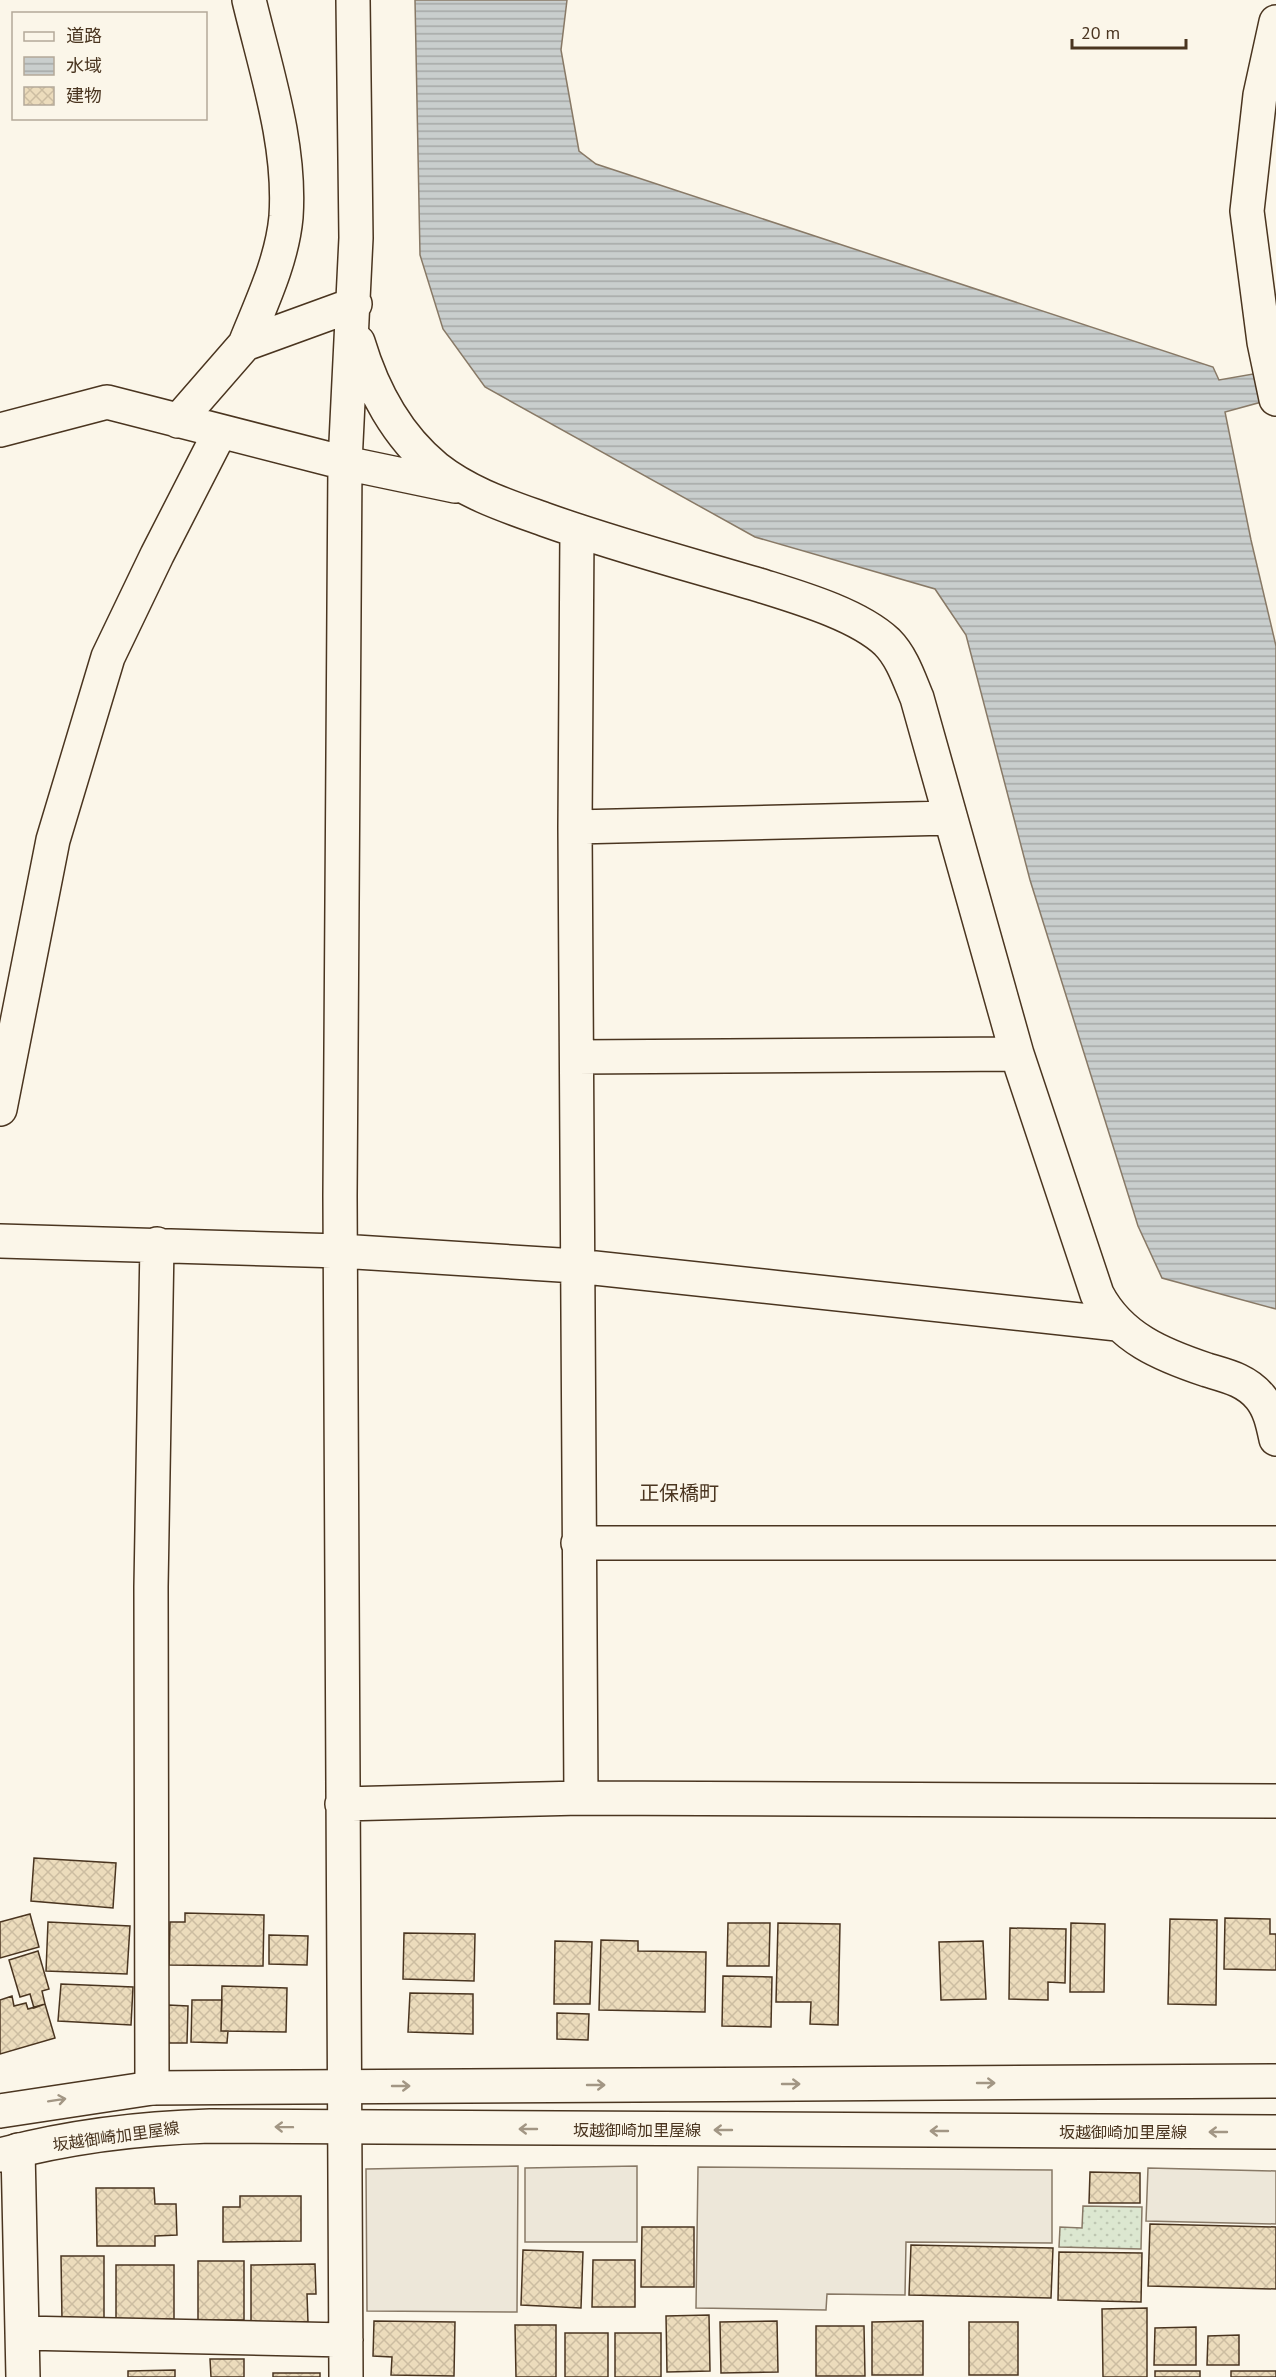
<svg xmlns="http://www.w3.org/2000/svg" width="1276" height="2377" font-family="'PT Sans','Noto Sans JP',sans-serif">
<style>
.garden{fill:url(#garden-dots);stroke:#887966;stroke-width:1.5}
.parking{fill:#ede7d9;stroke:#887966;stroke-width:1.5}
.water{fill:url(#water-rules);stroke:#887966;stroke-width:1.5}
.building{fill:url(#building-cross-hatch);stroke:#4a3520;stroke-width:1.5}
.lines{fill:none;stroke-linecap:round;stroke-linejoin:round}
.minor-casing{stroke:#4a3520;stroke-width:36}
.major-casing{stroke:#4a3520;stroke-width:36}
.minor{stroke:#fbf6e9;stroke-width:33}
.major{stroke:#fbf6e9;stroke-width:33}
.oneway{stroke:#a29684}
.labels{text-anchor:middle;stroke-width:4.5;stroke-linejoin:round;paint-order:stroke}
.street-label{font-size:16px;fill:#4a3520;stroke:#fbf6e9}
.quarter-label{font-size:20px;fill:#4a3520;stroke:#fbf6e9}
</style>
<defs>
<pattern id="garden-dots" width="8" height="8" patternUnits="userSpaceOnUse" patternTransform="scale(1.5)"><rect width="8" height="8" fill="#dce7d0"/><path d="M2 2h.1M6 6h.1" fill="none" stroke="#bec7b2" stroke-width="1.8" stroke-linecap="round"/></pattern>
<pattern id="water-rules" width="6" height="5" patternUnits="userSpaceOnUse" patternTransform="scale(1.5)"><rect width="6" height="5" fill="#c9cecd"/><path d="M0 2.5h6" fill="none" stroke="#a5a8a6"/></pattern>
<pattern id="building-cross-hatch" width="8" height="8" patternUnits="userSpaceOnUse" patternTransform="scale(1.5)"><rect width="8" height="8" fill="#ecdcbc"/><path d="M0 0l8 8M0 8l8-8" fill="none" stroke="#ccbda1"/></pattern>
</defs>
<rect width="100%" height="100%" fill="#fbf6e9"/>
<!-- garden -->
<path class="garden" d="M 1083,2206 L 1142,2207 L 1141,2249 L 1059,2247 L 1060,2227 L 1082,2228 Z"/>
<!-- parking -->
<path class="parking" d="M 518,2166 L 517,2312 L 367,2311 L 366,2169 Z
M 637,2166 L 637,2242 L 525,2242 L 525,2168 Z
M 698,2167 L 1052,2170 L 1052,2243 L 906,2242 L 905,2295 L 827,2294 L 826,2310 L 696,2308 Z
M 1148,2168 L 1276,2171 L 1276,2224 L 1146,2221 Z"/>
<!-- water -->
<path class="water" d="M 415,0 L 567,0 L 561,50 L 579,151 L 596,164 L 1213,367 L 1219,380 L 1276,370 L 1276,398 L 1225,412 L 1251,540 L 1276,646 L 1276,1309 L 1162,1278 L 1138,1226 L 1030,880 L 966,635 L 935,589 L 755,537 L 485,387 L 443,329 L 420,255 Z"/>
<!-- building -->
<path class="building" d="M 34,1858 L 116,1863 L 113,1908 L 31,1901 Z
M 185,1913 L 264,1915 L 263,1966 L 169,1965 L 170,1922 L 185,1922 Z
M 30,1914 L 39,1947 L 0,1958 L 0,1922 Z
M 1225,1918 L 1270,1919 L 1270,1934 L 1276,1934 L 1276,1970 L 1224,1969 Z
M 1170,1919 L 1217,1920 L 1216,2005 L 1168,2004 Z
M 48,1922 L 130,1926 L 127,1974 L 46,1971 Z
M 728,1923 L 770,1923 L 769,1966 L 727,1966 Z
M 778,1923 L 840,1924 L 838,2025 L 810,2024 L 811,2002 L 776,2002 Z
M 1071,1923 L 1105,1924 L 1104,1992 L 1070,1992 Z
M 1010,1928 L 1066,1929 L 1065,1983 L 1048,1982 L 1048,2000 L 1009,1999 Z
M 404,1933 L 475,1934 L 474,1981 L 403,1979 Z
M 269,1935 L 308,1936 L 307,1965 L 269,1964 Z
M 601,1940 L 638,1941 L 638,1951 L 706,1952 L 705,2012 L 599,2010 Z
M 555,1941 L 592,1942 L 590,2004 L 554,2004 Z
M 983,1941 L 986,1999 L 941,2000 L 939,1942 Z
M 38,1951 L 49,1989 L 42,1991 L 45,2004 L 34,2008 L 30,1994 L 20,1997 L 9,1960 Z
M 723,1976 L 772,1977 L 771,2027 L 722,2026 Z
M 61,1984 L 133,1987 L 131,2025 L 58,2021 Z
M 222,1986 L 287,1988 L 286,2032 L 221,2031 Z
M 410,1993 L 473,1994 L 473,2034 L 408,2032 Z
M 12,1996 L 14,2006 L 26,2003 L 28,2009 L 45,2004 L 55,2038 L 0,2054 L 0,2000 Z
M 192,2000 L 222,2000 L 221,2031 L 228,2031 L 227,2043 L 191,2042 Z
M 168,2005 L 188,2006 L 187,2043 L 166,2043 Z
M 557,2013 L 589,2014 L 588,2040 L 557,2039 Z
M 1090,2172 L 1140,2173 L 1140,2203 L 1089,2203 Z
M 96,2188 L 154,2188 L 155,2204 L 176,2204 L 177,2235 L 155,2236 L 155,2246 L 97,2246 Z
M 240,2196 L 301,2196 L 301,2241 L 223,2242 L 223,2207 L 240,2207 Z
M 1150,2224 L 1276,2227 L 1276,2289 L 1148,2286 Z
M 642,2227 L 694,2227 L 694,2287 L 641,2287 Z
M 911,2245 L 1053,2248 L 1051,2298 L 909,2295 Z
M 523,2250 L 583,2252 L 581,2308 L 521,2305 Z
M 1059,2252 L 1142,2253 L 1141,2302 L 1058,2300 Z
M 61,2256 L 104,2256 L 104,2320 L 62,2320 Z
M 593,2260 L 635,2260 L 635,2307 L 592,2307 Z
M 198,2261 L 244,2261 L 244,2320 L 198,2320 Z
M 315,2264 L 316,2294 L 307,2294 L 308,2322 L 251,2322 L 251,2265 Z
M 116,2265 L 174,2265 L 174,2319 L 116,2320 Z
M 1147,2308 L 1147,2377 L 1103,2377 L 1102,2309 Z
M 709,2315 L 710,2371 L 667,2372 L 666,2316 Z
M 374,2321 L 455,2322 L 454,2376 L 391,2375 L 392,2357 L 373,2356 Z
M 777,2321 L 778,2372 L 721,2373 L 720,2322 Z
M 923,2321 L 923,2375 L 872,2375 L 872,2322 Z
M 969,2322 L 1018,2322 L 1018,2375 L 969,2375 Z
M 515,2325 L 556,2325 L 556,2377 L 516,2377 Z
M 816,2326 L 864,2326 L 865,2376 L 816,2376 Z
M 1196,2327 L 1196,2365 L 1154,2365 L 1155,2328 Z
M 565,2333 L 608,2333 L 608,2377 L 565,2377 Z
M 615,2333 L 661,2333 L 661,2377 L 615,2377 Z
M 1239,2335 L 1239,2365 L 1207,2365 L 1208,2336 Z
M 210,2359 L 244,2359 L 244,2377 L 211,2377 Z
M 175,2370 L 175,2377 L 128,2377 L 128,2371 Z
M 1155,2371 L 1200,2371 L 1200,2377 L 1155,2377 Z
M 1231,2371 L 1276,2371 L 1276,2377 L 1231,2377 Z
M 273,2373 L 320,2373 L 320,2377 L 273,2377 Z"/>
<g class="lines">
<defs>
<path id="minor" d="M 1276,22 L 1260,95 L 1247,211 L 1264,342 L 1276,399
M 358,342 C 372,389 397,436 436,468 C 469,494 507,506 546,520 C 616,545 688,564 759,585 C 797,597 857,614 887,642 C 902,657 909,679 917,698 L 1017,1054 L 1097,1294 C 1120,1338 1162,1355 1207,1370 C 1227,1376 1246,1380 1260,1397 C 1270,1409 1273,1425 1276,1439
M 245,344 C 261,304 282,261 286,217 C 291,144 266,71 249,0
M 178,421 L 245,344 L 355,304
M 0,430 L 107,402 L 345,463 L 455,486
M 577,531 L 575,827 L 581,1798
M 575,827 L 950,818
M 577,1057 L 1017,1054
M 0,1109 L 53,840 L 108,657 L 157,555 L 220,432
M 0,1241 L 340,1251 L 576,1266 L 1117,1324
M 578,1543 L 1276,1543
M 342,1804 L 581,1798 L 1276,1801
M 152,2088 L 151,1587 L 157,1244
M 18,2150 L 23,2377
M 22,2333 L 346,2340
M 346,2377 L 340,1196 L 345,463 L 356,238 L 353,0"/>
<path id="major" d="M 0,2111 L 152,2088 L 1276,2081
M 0,2155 C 68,2137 139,2128 210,2126 L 1276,2132"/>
</defs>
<!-- minor casing -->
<use href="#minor" class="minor-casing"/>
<!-- major casing -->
<use href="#major" class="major-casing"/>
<!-- minor -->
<use href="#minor" class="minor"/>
<!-- major -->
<use href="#major" class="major"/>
</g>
<!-- one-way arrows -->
<defs><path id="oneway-shaft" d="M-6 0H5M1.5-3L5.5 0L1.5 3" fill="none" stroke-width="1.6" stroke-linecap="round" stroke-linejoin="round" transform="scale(1.5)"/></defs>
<g class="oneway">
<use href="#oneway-shaft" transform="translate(986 2083)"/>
<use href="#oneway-shaft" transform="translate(791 2084)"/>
<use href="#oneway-shaft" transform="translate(596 2085)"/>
<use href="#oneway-shaft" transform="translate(401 2086)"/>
<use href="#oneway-shaft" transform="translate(57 2100) rotate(-9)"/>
<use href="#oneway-shaft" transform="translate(284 2127) rotate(-179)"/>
<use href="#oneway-shaft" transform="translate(528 2129) rotate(-180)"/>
<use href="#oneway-shaft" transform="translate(723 2130) rotate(-180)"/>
<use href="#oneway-shaft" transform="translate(939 2131) rotate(-180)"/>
<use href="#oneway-shaft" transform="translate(1218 2132) rotate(-180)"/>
</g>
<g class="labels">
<!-- street labels -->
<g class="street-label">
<text x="637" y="2136">坂越御崎加里屋線</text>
<text x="1123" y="2138">坂越御崎加里屋線</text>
<text transform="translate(116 2136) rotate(-8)" y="6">坂越御崎加里屋線</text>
</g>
<!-- quarter labels -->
<g class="quarter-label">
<text x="679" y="1500">正保橋町</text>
</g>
</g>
<!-- legend -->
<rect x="12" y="12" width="195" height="108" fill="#fbf6e9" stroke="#b4a999" stroke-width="1.5"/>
<rect x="24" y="32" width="30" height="9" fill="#fbf6e9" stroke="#b4a999" stroke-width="1.5"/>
<text x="66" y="42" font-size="18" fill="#4a3520">道路</text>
<rect x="24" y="57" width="30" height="18" fill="url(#water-rules)" stroke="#b4a999" stroke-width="1.5"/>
<text x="66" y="72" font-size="18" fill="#4a3520">水域</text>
<rect x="24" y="87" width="30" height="18" fill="url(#building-cross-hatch)" stroke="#b4a999" stroke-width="1.5"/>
<text x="66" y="102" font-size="18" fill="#4a3520">建物</text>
<!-- scale -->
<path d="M1072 39v9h114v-9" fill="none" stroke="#4a3520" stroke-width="3"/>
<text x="1081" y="39" font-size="18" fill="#4a3520" stroke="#fbf6e9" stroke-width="4.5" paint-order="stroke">20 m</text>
</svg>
